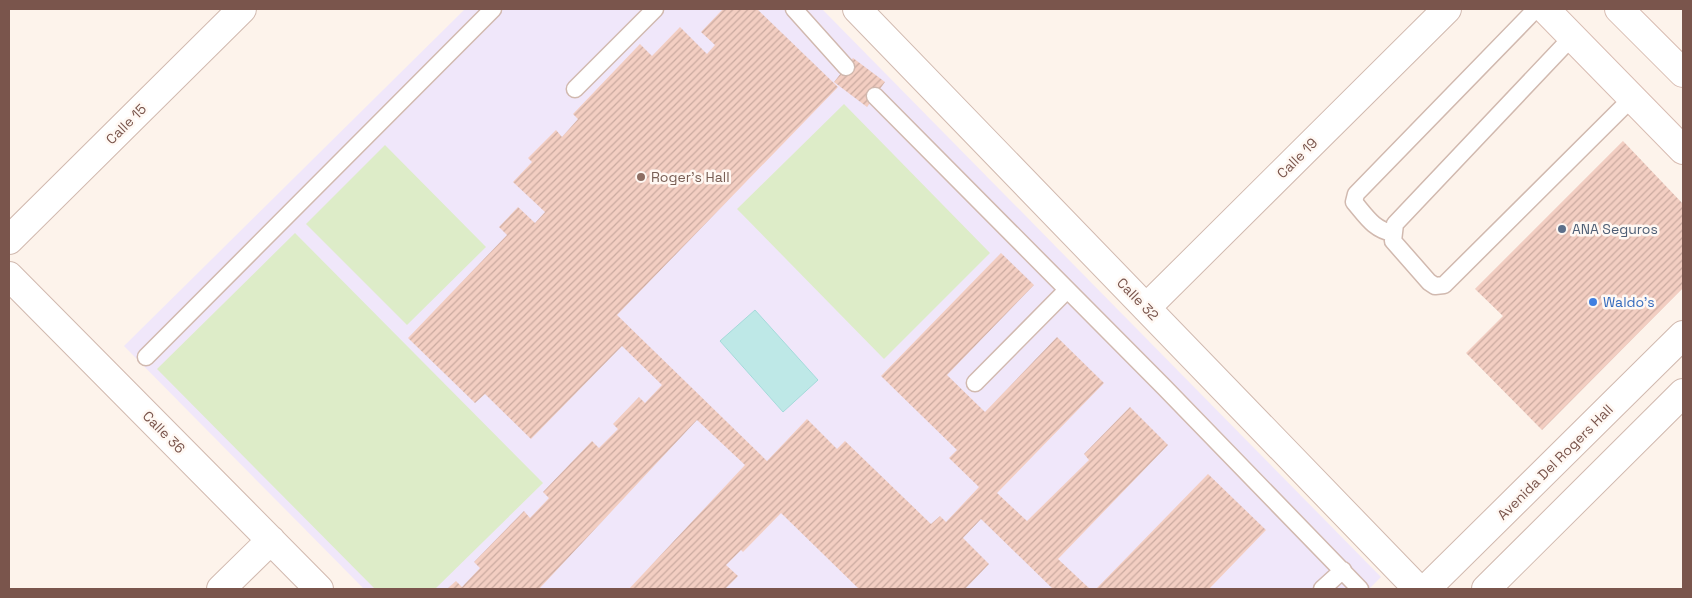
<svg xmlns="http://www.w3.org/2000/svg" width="1692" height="598" font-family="'Space Grotesk',sans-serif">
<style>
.education{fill:#f0e7fa}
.garden{fill:#ddecc8}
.water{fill:#bee8e7;stroke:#a4dada}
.building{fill:url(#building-hatch)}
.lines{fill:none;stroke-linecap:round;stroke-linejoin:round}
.service-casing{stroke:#d1b9af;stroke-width:19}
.minor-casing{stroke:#d1b9af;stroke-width:30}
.tertiary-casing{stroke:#d1b9af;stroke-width:30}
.secondary-casing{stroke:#d8bcb2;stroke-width:30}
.service{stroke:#fff;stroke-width:16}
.minor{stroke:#fff;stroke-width:28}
.tertiary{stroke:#fff;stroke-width:28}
.secondary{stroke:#fff;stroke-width:28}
.education-dot{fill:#8d6e63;stroke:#fff8f3;stroke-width:2}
.service-dot{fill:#5c6f8a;stroke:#fff8f3;stroke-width:2}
.shop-dot{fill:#3f7fe0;stroke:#fff8f3;stroke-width:2}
.labels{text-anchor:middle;stroke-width:5;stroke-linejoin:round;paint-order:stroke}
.street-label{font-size:14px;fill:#7a554c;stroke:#fff8f3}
.education-label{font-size:14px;fill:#785e54;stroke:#fff8f3;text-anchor:start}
.service-label{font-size:14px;fill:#4e5e75;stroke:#fff8f3;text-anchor:start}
.shop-label{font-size:14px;fill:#366cbe;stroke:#fff8f3;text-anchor:start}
</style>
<defs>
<pattern id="building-hatch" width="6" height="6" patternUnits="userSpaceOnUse" patternTransform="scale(1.25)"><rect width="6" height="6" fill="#f3cec2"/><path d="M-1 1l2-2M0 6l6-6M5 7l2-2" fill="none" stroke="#caaaa0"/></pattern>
</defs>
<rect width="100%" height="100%" fill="#fdf3eb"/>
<!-- education -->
<path class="education" d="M 465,9 L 822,9 L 1381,577 L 1369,589 L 364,589 L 124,346 Z"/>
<!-- garden -->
<path class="garden" d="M 844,104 L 990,253 L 884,359 L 737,209 Z
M 385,145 L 486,247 L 407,325 L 306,224 Z
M 295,233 L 543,483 L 435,589 L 375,589 L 157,369 Z"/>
<!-- water -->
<path class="water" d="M 755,310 L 818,380 L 783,412 L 720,341 Z"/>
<!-- building -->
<path class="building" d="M 723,9 L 757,9 L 838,87 L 617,315 L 767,461 L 807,419 L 837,449 L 845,441 L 931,524 L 940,516 L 946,522 L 979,487 L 949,458 L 957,450 L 881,376 L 1001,253 L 1034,285 L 947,375 L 985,412 L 1057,337 L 1104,383 L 997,493 L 1027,521 L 1089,460 L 1084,454 L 1130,407 L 1168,445 L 1058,559 L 1090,589 L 1053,589 L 981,519 L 963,538 L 989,564 L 965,589 L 859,589 L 781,513 L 743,552 L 741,550 L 726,565 L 738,576 L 725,589 L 629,589 L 745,465 L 697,420 L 539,589 L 447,589 L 456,581 L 462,587 L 480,568 L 474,562 L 524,511 L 530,518 L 549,498 L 543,492 L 592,441 L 599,448 L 618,429 L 613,424 L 639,397 L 645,403 L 662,385 L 622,346 L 531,439 L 485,394 L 475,403 L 408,338 L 507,235 L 499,227 L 518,207 L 535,223 L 545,212 L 513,182 L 532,162 L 528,158 L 556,130 L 562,137 L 578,119 L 573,114 L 640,44 L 652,56 L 680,27 L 707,54 L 715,45 L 701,32 Z
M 853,58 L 885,82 L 867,107 L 834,82 Z
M 1623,141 L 1683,204 L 1683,288 L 1542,430 L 1466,353 L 1503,316 L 1475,289 Z
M 1208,474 L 1266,530 L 1209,589 L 1096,589 Z"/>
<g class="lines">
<defs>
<path id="service" d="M 794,9 L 846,67
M 1572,37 L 1395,224 L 1393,241 L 1429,282 L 1435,286 L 1444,285 L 1632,98
M 575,89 L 655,9
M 875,96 L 1164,387 L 1360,589
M 1393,233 C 1374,230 1366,216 1354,202 L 1356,194 L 1536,9
M 146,357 L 493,9
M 975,383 L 1067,290
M 1322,589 L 1343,570"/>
<path id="minor" d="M 857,9 L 1418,589
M 9,240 L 242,9
M 9,276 L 319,589
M 1146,308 L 1447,9
M 221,589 L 271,540"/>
<path id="tertiary" d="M 1426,589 L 1683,335
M 1486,589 L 1683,393"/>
<path id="secondary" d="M 1545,9 L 1683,150
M 1619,9 L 1683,73"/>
</defs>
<!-- service casing -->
<use href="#service" class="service-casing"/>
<!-- minor casing -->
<use href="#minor" class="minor-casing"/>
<!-- tertiary casing -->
<use href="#tertiary" class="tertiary-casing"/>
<!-- secondary casing -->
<use href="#secondary" class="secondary-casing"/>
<!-- service -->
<use href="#service" class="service"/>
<!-- minor -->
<use href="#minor" class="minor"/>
<!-- tertiary -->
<use href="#tertiary" class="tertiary"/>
<!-- secondary -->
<use href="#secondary" class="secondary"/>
</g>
<!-- markers -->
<circle class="education-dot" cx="641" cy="177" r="5"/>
<circle class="service-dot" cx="1562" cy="229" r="5"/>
<circle class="shop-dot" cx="1593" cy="302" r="5"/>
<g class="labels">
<!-- street labels -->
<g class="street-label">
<text transform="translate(126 124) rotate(-45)" y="5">Calle 15</text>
<text transform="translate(1297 158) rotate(-45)" y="5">Calle 19</text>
<text transform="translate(1138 299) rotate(46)" y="5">Calle 32</text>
<text transform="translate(164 432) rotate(45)" y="5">Calle 36</text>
<text transform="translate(1555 462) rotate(-45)" y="5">Avenida Del Rogers Hall</text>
</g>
<!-- education labels -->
<g class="education-label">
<text x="651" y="182">Roger's Hall</text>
</g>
<!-- service labels -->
<g class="service-label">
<text x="1572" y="234">ANA Seguros</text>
</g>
<!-- shop labels -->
<g class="shop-label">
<text x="1603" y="307">Waldo's</text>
</g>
</g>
<!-- border -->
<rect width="1692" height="598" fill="none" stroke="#7a554c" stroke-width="20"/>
</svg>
